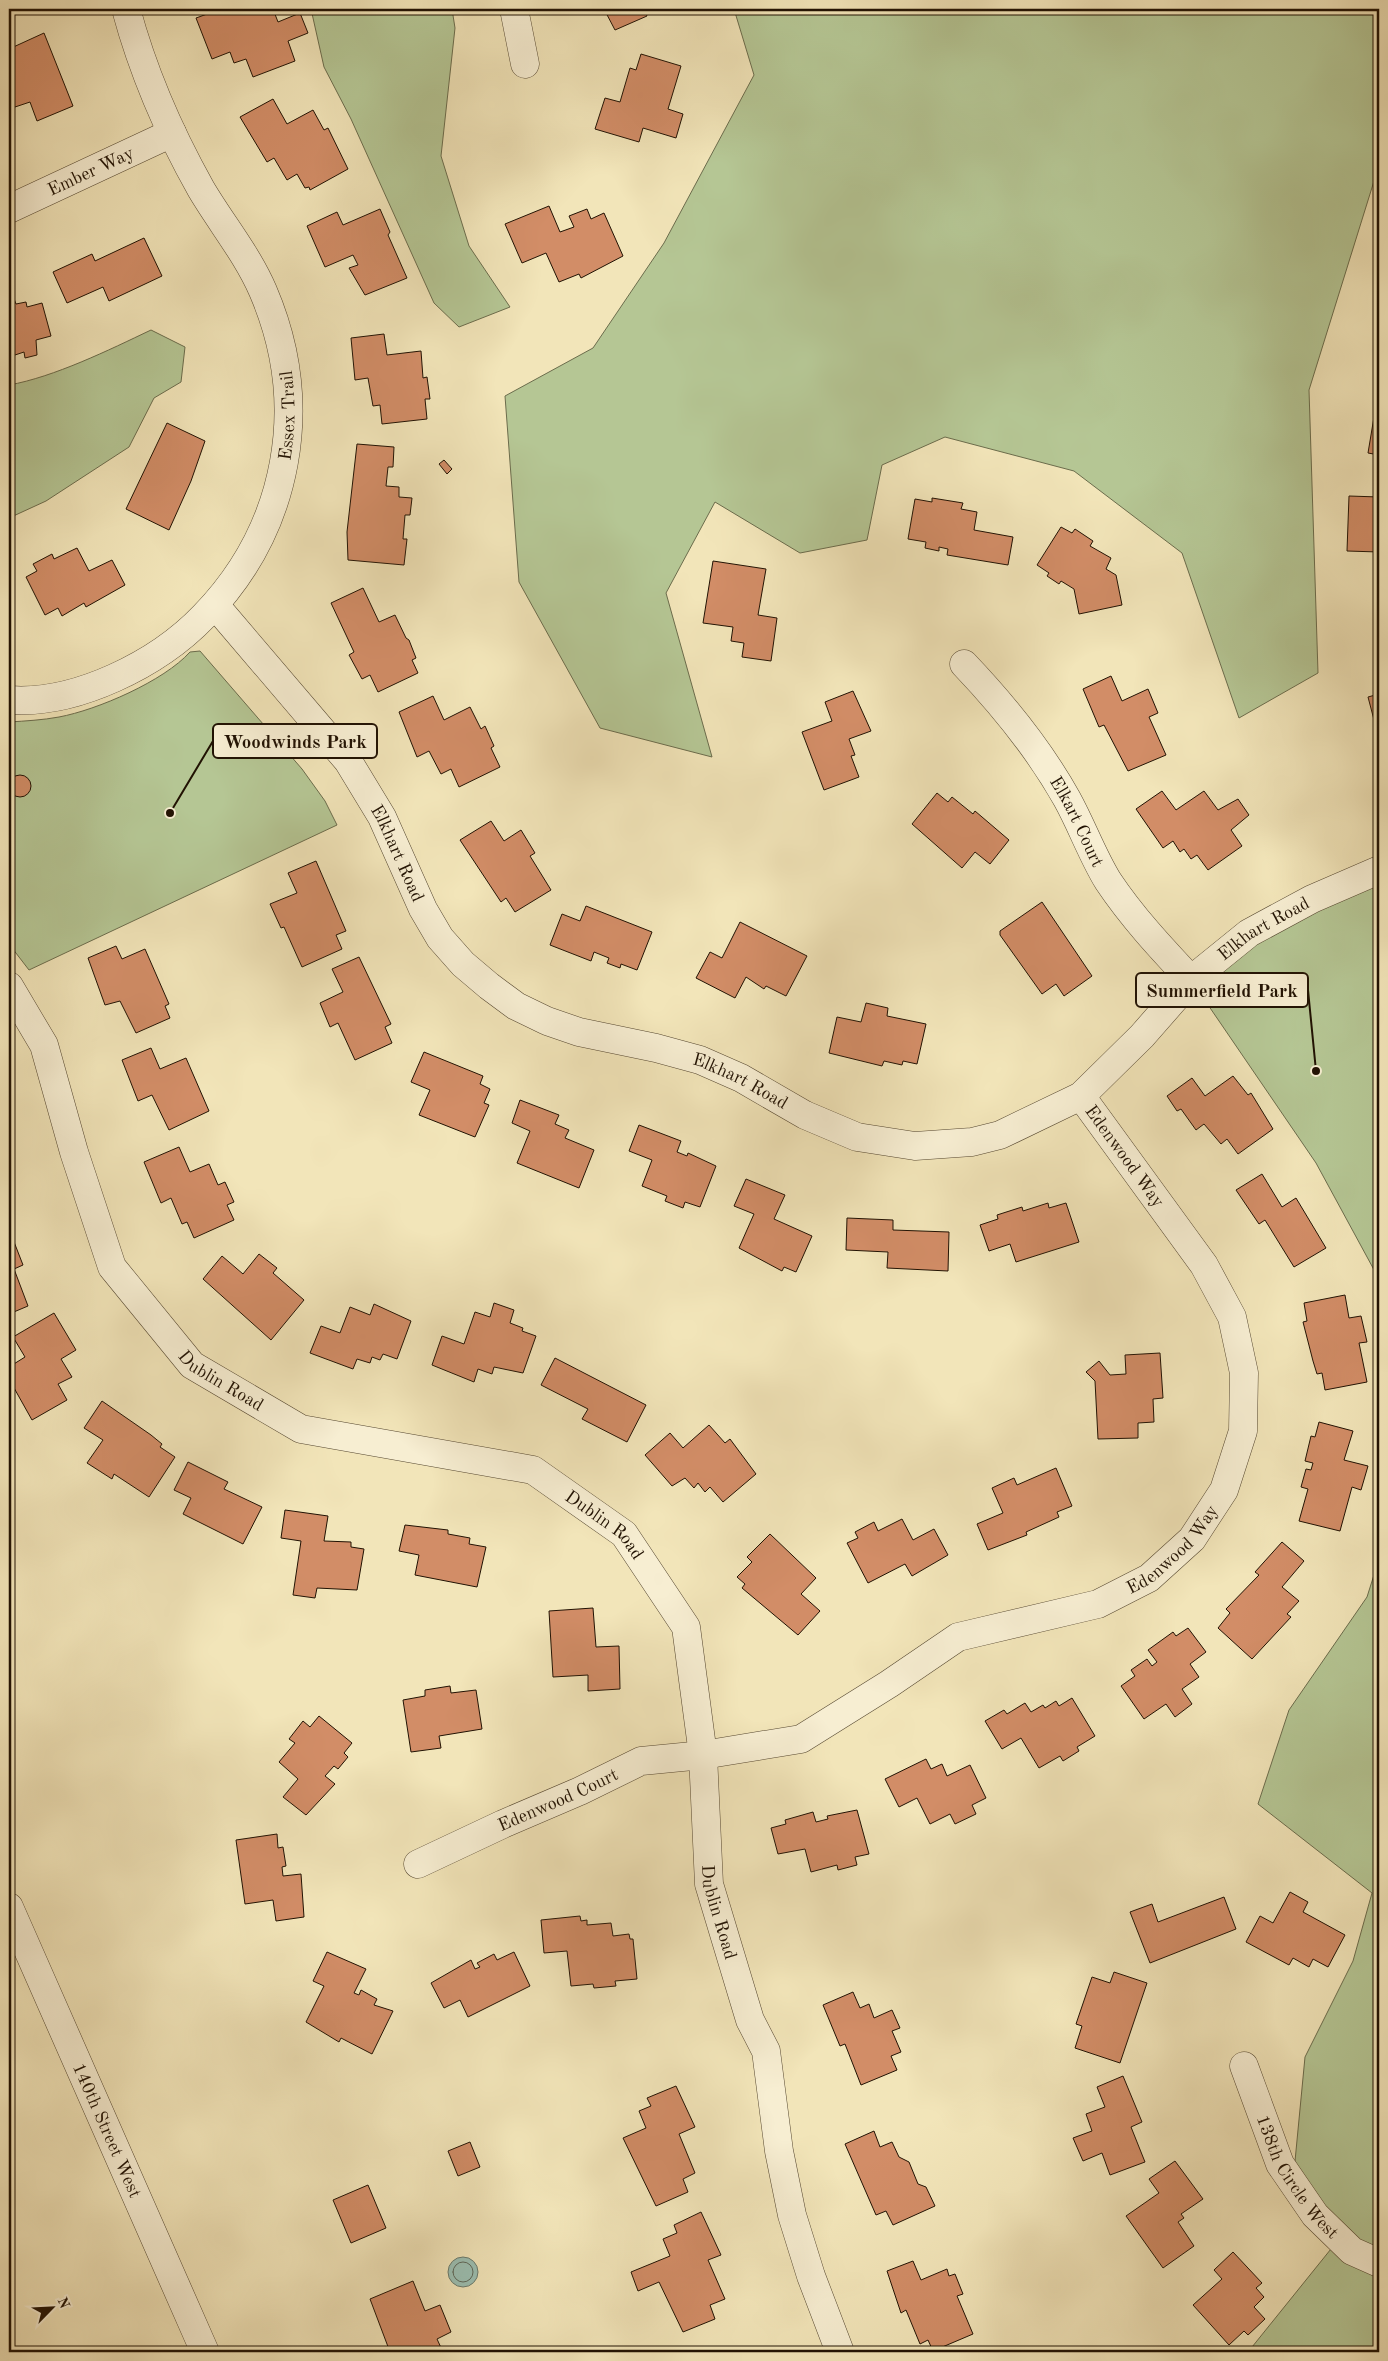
<svg xmlns="http://www.w3.org/2000/svg" width="1388" height="2361" font-family="'Old Standard TT',serif">
<style>
.green{fill:#b5c694;stroke:#6b6c4c}
.water{fill:#9bbfb2;stroke:#6a7a6c}
.lines{fill:none;stroke-linecap:round;stroke-linejoin:round}
.shore{stroke:#5e685a;stroke-width:1}
.building{fill:#d28d67;stroke:#211203}
.minor-casing{stroke:#554730;stroke-width:29}
.minor{stroke:#f7eed2;stroke-width:28}
.labels{text-anchor:middle;stroke-width:5;stroke-linejoin:round;paint-order:stroke}
.street-label{font-size:18px;fill:#211203;stroke:#f7eed2}
.leader{fill:none;stroke:#211203;stroke-width:2}
.callout-dot{fill:#211203;stroke:#f7eed2;stroke-width:2}
.callout{fill:#f7eed2;stroke:#211203;stroke-width:2}
.callout-label{font-size:19px;text-anchor:middle;font-weight:bold;fill:#211203}
</style>
<rect width="100%" height="100%" fill="#f2e5b9"/>
<filter id="stains"><feTurbulence type="fractalNoise" baseFrequency=".004" numOctaves="4"/><feColorMatrix values="0 0 0 0 .2 0 0 0 0 .09 0 0 0 0 .02 0 0 0 .5 -.17"/></filter>
<radialGradient id="worn" r=".72"><stop offset=".6" stop-color="#630" stop-opacity="0"/><stop offset="1" stop-color="#630" stop-opacity=".3"/></radialGradient>
<!-- green -->
<path class="green" d="M 311,9 L 452,9 L 455,28 L 441,156 L 469,246 L 510,307 L 459,327 L 434,303 L 351,119 L 324,67 Z
M 734,9 L 1379,9 L 1379,165 L 1309,390 L 1318,673 L 1239,718 L 1182,553 L 1074,471 L 945,437 L 882,465 L 867,540 L 800,553 L 715,502 L 666,593 L 712,757 L 600,728 L 519,582 L 505,396 L 593,348 L 664,243 L 754,75 Z
M 151,330 L 185,347 L 181,382 L 154,398 L 129,447 L 46,501 L 9,518 L 9,385 C 54,377 109,350 151,330 Z
M 200,651 L 302,769 L 325,801 L 337,825 L 29,970 L 9,944 L 9,722 C 25,721 43,720 59,717 C 97,710 164,681 190,652 Z
M 1368,875 L 1379,899 L 1379,1279 L 1316,1163 L 1191,980 Z
M 1379,1559 L 1379,2352 L 1248,2352 L 1339,2239 L 1293,2182 L 1305,2057 L 1353,1961 L 1372,1893 L 1258,1804 L 1289,1710 L 1367,1597 Z"/>
<!-- water -->
<path class="water" d="M448 2272a15 15 0 1 1 30 0a15 15 0 1 1-30 0Z"/>
<g class="lines">
<!-- shore -->
<path class="shore" d="M453 2272a10 10 0 1 1 20 0a10 10 0 1 1-20 0Z"/>
</g>
<!-- building -->
<path class="building" d="M 221,9 L 229,9 L 230,12 L 240,9 L 273,9 L 278,22 L 300,13 L 308,33 L 288,41 L 295,61 L 253,77 L 246,59 L 234,63 L 230,52 L 212,59 L 196,18 Z
M 604,9 L 644,9 L 647,16 L 615,30 Z
M 44,33 L 73,106 L 37,121 L 30,102 L 15,107 L 9,92 L 9,49 Z
M 641,54 L 681,66 L 668,109 L 683,114 L 676,138 L 643,128 L 639,142 L 595,129 L 605,98 L 620,102 L 630,68 L 636,70 Z
M 273,99 L 287,124 L 313,110 L 324,130 L 328,128 L 348,169 L 310,190 L 309,187 L 305,188 L 297,174 L 287,180 L 274,158 L 267,162 L 240,117 Z
M 549,206 L 560,232 L 574,227 L 569,216 L 587,209 L 591,219 L 604,213 L 623,256 L 581,278 L 579,274 L 559,282 L 546,253 L 522,263 L 505,224 Z
M 380,209 L 390,232 L 388,235 L 407,278 L 365,295 L 349,268 L 358,265 L 353,255 L 325,267 L 307,226 L 337,212 L 343,225 Z
M 144,238 L 162,276 L 109,301 L 103,287 L 67,303 L 53,272 L 92,254 L 95,261 Z
M 13,296 L 16,304 L 26,302 L 27,307 L 42,303 L 51,336 L 36,340 L 37,355 L 25,358 L 24,352 L 12,356 L 9,348 L 9,297 Z
M 384,334 L 387,355 L 421,351 L 423,378 L 427,377 L 430,399 L 425,399 L 427,419 L 382,424 L 380,405 L 373,406 L 368,378 L 355,380 L 351,338 Z
M 1379,387 L 1379,455 L 1368,453 Z
M 167,423 L 205,441 L 191,481 L 169,530 L 126,509 Z
M 357,444 L 394,447 L 393,467 L 388,467 L 386,486 L 399,487 L 399,497 L 412,498 L 410,515 L 405,515 L 403,539 L 407,539 L 404,565 L 348,560 L 347,532 Z
M 444,460 L 452,469 L 447,474 L 439,464 Z
M 1349,496 L 1379,497 L 1379,552 L 1347,551 Z
M 932,498 L 963,503 L 961,509 L 977,512 L 974,530 L 1013,537 L 1008,565 L 947,555 L 948,549 L 939,547 L 939,551 L 925,548 L 926,542 L 908,539 L 915,499 L 932,502 Z
M 1061,527 L 1072,533 L 1075,529 L 1093,541 L 1090,546 L 1111,558 L 1106,569 L 1116,575 L 1122,605 L 1079,614 L 1074,589 L 1061,581 L 1059,584 L 1047,576 L 1049,573 L 1037,565 Z
M 77,548 L 89,571 L 112,560 L 125,585 L 86,607 L 84,603 L 62,616 L 58,608 L 45,615 L 26,577 L 37,571 L 33,564 L 52,554 L 54,559 Z
M 713,561 L 766,569 L 758,615 L 777,618 L 771,661 L 742,657 L 744,643 L 731,641 L 733,627 L 703,623 Z
M 1379,586 L 1379,627 L 1374,587 Z
M 363,588 L 379,622 L 395,615 L 406,638 L 409,640 L 416,658 L 412,660 L 418,673 L 378,692 L 370,675 L 362,679 L 349,655 L 354,652 L 331,603 Z
M 1111,676 L 1122,701 L 1148,689 L 1158,713 L 1149,717 L 1166,755 L 1128,771 L 1104,725 L 1099,727 L 1083,689 Z
M 853,691 L 871,731 L 849,739 L 855,755 L 851,756 L 859,777 L 824,790 L 802,732 L 832,721 L 825,702 Z
M 1379,694 L 1379,739 L 1368,697 Z
M 433,696 L 444,720 L 470,707 L 481,729 L 485,726 L 494,746 L 491,748 L 500,767 L 459,787 L 451,769 L 441,774 L 429,751 L 417,757 L 399,712 Z
M9 786a11 11 0 1 1 22 0a11 11 0 1 1-22 0Z
M 1162,791 L 1176,810 L 1204,791 L 1218,810 L 1238,799 L 1249,815 L 1231,830 L 1242,846 L 1208,870 L 1197,855 L 1191,859 L 1184,849 L 1180,852 L 1173,841 L 1163,848 L 1136,809 Z
M 937,793 L 948,802 L 952,797 L 973,814 L 975,811 L 1009,840 L 990,864 L 975,852 L 962,868 L 912,824 Z
M 491,821 L 504,841 L 521,830 L 535,853 L 530,856 L 551,890 L 515,912 L 506,898 L 501,902 L 460,840 Z
M 316,861 L 346,931 L 336,935 L 342,949 L 302,967 L 284,927 L 281,928 L 270,904 L 297,893 L 288,873 Z
M 1042,902 L 1092,976 L 1064,996 L 1056,984 L 1042,994 L 1000,935 L 1000,931 Z
M 586,906 L 652,932 L 637,970 L 621,964 L 620,968 L 607,963 L 609,958 L 594,952 L 591,961 L 550,945 L 562,914 L 580,921 Z
M 740,922 L 807,956 L 786,996 L 766,986 L 764,989 L 746,977 L 735,998 L 696,978 L 710,952 L 722,958 Z
M 116,946 L 122,959 L 145,949 L 169,1004 L 165,1006 L 170,1018 L 136,1033 L 120,1001 L 105,1005 L 88,958 Z
M 359,957 L 391,1024 L 385,1027 L 392,1043 L 355,1060 L 338,1023 L 330,1027 L 320,1003 L 343,992 L 332,969 Z
M 866,1003 L 888,1008 L 887,1016 L 926,1024 L 917,1064 L 903,1061 L 902,1065 L 884,1061 L 882,1066 L 829,1053 L 837,1017 L 861,1022 Z
M 151,1048 L 160,1069 L 186,1058 L 209,1111 L 169,1130 L 152,1095 L 138,1101 L 122,1060 Z
M 424,1052 L 483,1076 L 480,1084 L 490,1089 L 484,1103 L 489,1105 L 475,1137 L 419,1115 L 430,1090 L 411,1082 Z
M 1233,1076 L 1248,1095 L 1251,1093 L 1273,1129 L 1238,1154 L 1227,1139 L 1221,1144 L 1204,1124 L 1196,1130 L 1181,1109 L 1177,1111 L 1167,1096 L 1192,1078 L 1205,1096 Z
M 520,1100 L 559,1115 L 555,1124 L 569,1130 L 565,1138 L 594,1150 L 579,1188 L 517,1163 L 530,1131 L 512,1123 Z
M 639,1125 L 681,1141 L 677,1152 L 687,1156 L 688,1153 L 716,1166 L 700,1207 L 685,1202 L 683,1208 L 665,1201 L 667,1196 L 642,1186 L 652,1160 L 629,1151 Z
M 179,1147 L 190,1172 L 209,1164 L 218,1185 L 225,1182 L 234,1202 L 227,1205 L 234,1220 L 194,1238 L 187,1222 L 182,1224 L 171,1198 L 161,1203 L 144,1162 Z
M 1262,1174 L 1282,1207 L 1296,1198 L 1326,1248 L 1294,1267 L 1265,1220 L 1259,1224 L 1236,1190 Z
M 746,1179 L 785,1195 L 774,1219 L 812,1236 L 796,1272 L 784,1267 L 782,1271 L 739,1248 L 754,1214 L 734,1206 Z
M 1048,1203 L 1049,1208 L 1066,1203 L 1079,1242 L 1016,1262 L 1010,1244 L 989,1251 L 980,1225 L 998,1219 L 997,1215 L 1022,1207 L 1023,1211 Z
M 847,1218 L 893,1220 L 893,1230 L 949,1232 L 948,1271 L 887,1268 L 888,1252 L 846,1250 Z
M 9,1229 L 23,1265 L 14,1269 L 28,1306 L 9,1314 Z
M 259,1254 L 277,1268 L 273,1273 L 304,1300 L 271,1340 L 203,1279 L 222,1256 L 243,1274 Z
M 1345,1295 L 1349,1318 L 1361,1316 L 1367,1342 L 1359,1343 L 1367,1382 L 1325,1390 L 1322,1373 L 1317,1374 L 1313,1361 L 1303,1322 L 1307,1321 L 1304,1303 Z
M 494,1303 L 514,1310 L 510,1323 L 523,1328 L 522,1331 L 536,1336 L 523,1373 L 494,1367 L 492,1374 L 478,1369 L 474,1382 L 432,1365 L 442,1336 L 464,1344 L 475,1312 L 490,1317 Z
M 374,1304 L 411,1321 L 397,1359 L 383,1354 L 380,1360 L 372,1357 L 370,1363 L 357,1359 L 353,1369 L 310,1353 L 321,1326 L 340,1333 L 350,1307 L 370,1315 Z
M 54,1313 L 76,1350 L 61,1359 L 72,1377 L 58,1384 L 67,1400 L 32,1420 L 9,1379 L 9,1367 L 25,1357 L 13,1337 Z
M 1160,1353 L 1163,1398 L 1153,1399 L 1154,1422 L 1138,1423 L 1138,1438 L 1098,1439 L 1095,1381 L 1086,1372 L 1099,1361 L 1110,1375 L 1126,1374 L 1125,1355 Z
M 555,1358 L 646,1405 L 627,1442 L 582,1419 L 588,1409 L 541,1385 Z
M 102,1401 L 151,1435 L 162,1444 L 160,1447 L 175,1457 L 149,1497 L 114,1474 L 112,1479 L 87,1463 L 103,1440 L 84,1428 Z
M 1319,1422 L 1353,1431 L 1344,1460 L 1368,1466 L 1361,1490 L 1352,1487 L 1340,1531 L 1299,1521 L 1308,1489 L 1301,1487 L 1306,1469 L 1311,1470 L 1313,1463 L 1305,1461 L 1311,1436 L 1315,1437 Z
M 709,1425 L 725,1443 L 730,1439 L 756,1474 L 723,1502 L 710,1487 L 705,1492 L 698,1483 L 694,1488 L 685,1478 L 672,1486 L 645,1455 L 670,1433 L 683,1448 Z
M 188,1462 L 228,1482 L 224,1489 L 262,1507 L 243,1544 L 183,1514 L 191,1498 L 174,1490 Z
M 1056,1468 L 1072,1506 L 1057,1512 L 1059,1517 L 1026,1532 L 1027,1535 L 988,1550 L 977,1524 L 1003,1513 L 992,1488 L 1014,1478 L 1017,1485 Z
M 285,1510 L 328,1516 L 324,1541 L 351,1542 L 351,1547 L 364,1549 L 357,1590 L 317,1588 L 315,1598 L 293,1595 L 301,1541 L 281,1538 Z
M 902,1519 L 913,1540 L 934,1529 L 948,1555 L 912,1576 L 905,1564 L 868,1583 L 847,1543 L 858,1538 L 855,1532 L 874,1522 L 878,1531 Z
M 405,1525 L 448,1530 L 448,1534 L 470,1538 L 469,1544 L 486,1547 L 477,1587 L 415,1575 L 419,1555 L 399,1551 Z
M 770,1534 L 816,1578 L 801,1594 L 820,1611 L 798,1635 L 742,1588 L 745,1584 L 737,1577 L 752,1562 L 747,1557 Z
M 1282,1542 L 1304,1561 L 1282,1587 L 1299,1601 L 1287,1614 L 1291,1617 L 1252,1659 L 1218,1628 L 1230,1613 L 1226,1609 L 1259,1575 L 1255,1572 Z
M 593,1608 L 596,1647 L 619,1646 L 620,1689 L 588,1691 L 588,1675 L 553,1677 L 549,1611 Z
M 1188,1628 L 1206,1652 L 1190,1664 L 1199,1677 L 1182,1689 L 1192,1704 L 1175,1717 L 1166,1704 L 1144,1719 L 1121,1686 L 1135,1676 L 1131,1670 L 1147,1659 L 1152,1666 L 1157,1662 L 1148,1650 L 1173,1632 L 1176,1636 Z
M 450,1686 L 451,1693 L 476,1690 L 482,1729 L 439,1736 L 441,1748 L 411,1752 L 403,1700 L 425,1696 L 425,1690 Z
M 1072,1698 L 1095,1736 L 1077,1747 L 1079,1751 L 1063,1761 L 1060,1756 L 1039,1768 L 1021,1738 L 1002,1749 L 985,1721 L 1004,1710 L 1007,1714 L 1025,1703 L 1031,1712 L 1043,1705 L 1045,1708 L 1056,1701 L 1059,1706 Z
M 319,1716 L 352,1743 L 344,1753 L 348,1757 L 338,1769 L 334,1766 L 325,1776 L 335,1784 L 306,1815 L 283,1797 L 298,1779 L 279,1762 L 295,1743 L 289,1739 L 303,1721 L 310,1727 Z
M 926,1759 L 931,1769 L 942,1764 L 947,1776 L 970,1765 L 986,1798 L 972,1805 L 976,1814 L 955,1824 L 950,1814 L 930,1824 L 917,1798 L 899,1807 L 885,1779 Z
M 857,1810 L 869,1854 L 855,1857 L 857,1865 L 838,1870 L 837,1865 L 811,1872 L 805,1849 L 778,1854 L 771,1828 L 786,1824 L 785,1820 L 813,1812 L 816,1822 L 828,1819 L 827,1816 Z
M 277,1834 L 278,1848 L 283,1847 L 286,1866 L 282,1867 L 283,1876 L 301,1874 L 304,1917 L 276,1921 L 273,1900 L 245,1904 L 236,1840 Z
M 1290,1892 L 1308,1902 L 1303,1912 L 1345,1935 L 1328,1967 L 1313,1959 L 1309,1967 L 1293,1958 L 1289,1965 L 1246,1942 L 1260,1916 L 1273,1923 Z
M 1224,1897 L 1236,1929 L 1150,1963 L 1130,1912 L 1152,1904 L 1158,1922 Z
M 580,1916 L 581,1921 L 587,1920 L 587,1925 L 611,1923 L 613,1936 L 629,1934 L 630,1939 L 633,1939 L 637,1979 L 615,1981 L 616,1986 L 594,1988 L 593,1984 L 571,1986 L 567,1951 L 544,1953 L 541,1920 Z
M 327,1952 L 366,1969 L 354,1993 L 359,1995 L 361,1990 L 377,1999 L 374,2005 L 393,2011 L 372,2054 L 341,2038 L 339,2042 L 306,2022 L 324,1986 L 313,1981 Z
M 514,1952 L 530,1986 L 468,2017 L 460,2000 L 444,2008 L 431,1983 L 471,1960 L 475,1969 L 480,1967 L 477,1963 L 494,1954 L 497,1960 Z
M 1114,1972 L 1147,1983 L 1120,2063 L 1075,2048 L 1082,2026 L 1076,2024 L 1092,1977 L 1110,1983 Z
M 853,1992 L 860,2008 L 869,2004 L 874,2018 L 892,2010 L 900,2028 L 892,2031 L 901,2052 L 891,2056 L 897,2070 L 861,2085 L 845,2044 L 840,2046 L 823,2005 Z
M 1123,2076 L 1142,2122 L 1131,2127 L 1145,2162 L 1110,2175 L 1102,2153 L 1083,2161 L 1073,2138 L 1092,2131 L 1086,2114 L 1105,2107 L 1097,2087 Z
M 676,2086 L 695,2127 L 679,2134 L 695,2173 L 683,2179 L 688,2192 L 656,2206 L 623,2138 L 646,2128 L 639,2111 L 651,2106 L 647,2098 Z
M 874,2131 L 880,2147 L 892,2142 L 899,2157 L 909,2162 L 918,2184 L 926,2187 L 935,2206 L 893,2225 L 886,2211 L 876,2215 L 845,2144 Z
M 470,2142 L 480,2167 L 458,2176 L 448,2151 Z
M 1175,2161 L 1203,2199 L 1181,2214 L 1184,2218 L 1178,2222 L 1194,2246 L 1163,2268 L 1126,2216 L 1159,2193 L 1149,2179 Z
M 368,2185 L 386,2228 L 351,2243 L 333,2200 Z
M 701,2212 L 721,2255 L 708,2260 L 725,2299 L 710,2305 L 715,2319 L 683,2332 L 659,2282 L 638,2291 L 631,2272 L 670,2256 L 663,2239 L 677,2233 L 674,2225 Z
M 1233,2252 L 1262,2283 L 1256,2288 L 1264,2297 L 1254,2307 L 1265,2319 L 1248,2335 L 1244,2331 L 1229,2345 L 1193,2305 L 1222,2279 L 1214,2270 Z
M 913,2261 L 921,2280 L 947,2269 L 949,2276 L 955,2274 L 963,2294 L 957,2296 L 973,2334 L 933,2351 L 928,2340 L 920,2344 L 906,2310 L 901,2313 L 887,2271 Z
M 413,2281 L 425,2311 L 440,2305 L 451,2332 L 437,2339 L 443,2352 L 390,2352 L 370,2299 Z"/>
<g class="lines">
<defs>
<g id="minor">
<path d="M 514,9 L 525,64"/>
<path id="s1" d="M 9,209 L 172,133"/>
<path id="s2" d="M 215,605 L 348,761 L 382,817 L 423,909 L 440,938 L 463,964 L 489,986 L 516,1006 L 547,1021 L 579,1032 L 656,1048 L 700,1060 L 741,1078 L 805,1115 L 857,1137 L 915,1146 L 972,1142 L 1000,1135 L 1081,1096 L 1142,1036 L 1191,980 L 1249,933 L 1312,899 L 1379,870"/>
<path id="s3" d="M 964,664 C 1004,706 1039,749 1067,799 C 1082,826 1092,855 1108,881 C 1132,917 1161,948 1191,980"/>
<path id="s4" d="M 9,700 C 76,705 158,664 204,616 C 289,528 312,405 263,291 C 247,254 221,223 201,189 C 169,132 143,72 126,9"/>
<path id="s5" d="M 9,986 L 44,1045 L 74,1152 L 112,1267 L 192,1365 L 301,1429 L 533,1470 L 624,1534 L 686,1627 L 703,1755 L 709,1884 L 750,2020 L 766,2051 L 779,2151 L 792,2215 L 811,2276 L 840,2352"/>
<path id="s6" d="M 418,1864 L 503,1824 L 580,1791 L 641,1761 L 703,1755 L 801,1739 L 889,1684 L 958,1637 L 1098,1604 L 1149,1578 L 1192,1539 L 1224,1490 L 1243,1431 L 1244,1373 L 1232,1317 L 1204,1265 L 1081,1096"/>
<path id="s7" d="M 9,1907 L 205,2352"/>
<path id="s8" d="M 1244,2066 L 1280,2164 L 1315,2215 L 1352,2251 L 1379,2263"/>
</g>
</defs>
<!-- minor casing -->
<use href="#minor" class="minor-casing"/>
<!-- minor -->
<use href="#minor" class="minor"/>
</g>
<g class="labels">
<!-- street labels -->
<g class="street-label">
<text dy="6" stroke="none"><textPath href="#s1" startOffset="90">Ember Way</textPath></text>
<text dy="6" stroke="none"><textPath href="#s4" startOffset="441">Essex Trail</textPath></text>
<text dy="6" stroke="none"><textPath href="#s3" startOffset="195">Elkart Court</textPath></text>
<text dy="6" stroke="none"><textPath href="#s2" startOffset="310">Elkhart Road</textPath></text>
<text dy="6" stroke="none"><textPath href="#s2" startOffset="1359">Elkhart Road</textPath></text>
<text dy="6" stroke="none"><textPath href="#s2" startOffset="745">Elkhart Road</textPath></text>
<text transform="translate(1125 1156) rotate(54)" y="6">Edenwood Way</text>
<text dy="6" stroke="none"><textPath href="#s5" startOffset="460">Dublin Road</textPath></text>
<text dy="6" stroke="none"><textPath href="#s5" startOffset="880">Dublin Road</textPath></text>
<text dy="6" stroke="none"><textPath href="#s6" startOffset="832">Edenwood Way</textPath></text>
<text dy="6" stroke="none"><textPath href="#s6" startOffset="154">Edenwood Court</textPath></text>
<text dy="6" stroke="none"><textPath href="#s5" startOffset="1300">Dublin Road</textPath></text>
<text dy="6" stroke="none"><textPath href="#s7" startOffset="244">140th Street West</textPath></text>
<text dy="6" stroke="none"><textPath href="#s8" startOffset="124">138th Circle West</textPath></text>
</g>
</g>
<!-- callouts -->
<path class="leader" d="M170 813L213 741M1316 1071L1308 990"/>
<g class="callout-dot">
<circle cx="170" cy="813" r="5"/>
<circle cx="1316" cy="1071" r="5"/>
</g>
<g class="callout">
<rect x="213" y="724" width="164" height="34" rx="5"/>
<rect x="1136" y="973" width="172" height="34" rx="5"/>
</g>
<g class="callout-label">
<text x="295" y="748">Woodwinds Park</text>
<text x="1222" y="997">Summerfield Park</text>
</g>
<!-- margin -->
<rect width="1388" height="2361" fill="none" stroke="#f2e5b9" stroke-width="30"/>
<rect x="10" y="10" width="1368" height="2341" fill="none" stroke="#211203" stroke-width="2.5"/>
<rect x="15" y="15" width="1358" height="2331" fill="none" stroke="#211203"/>
<!-- north arrow -->
<g transform="translate(52 2308) rotate(66)" stroke="#f7eed2" stroke-width="4" paint-order="stroke">
<path d="M0-4L9 19L0 12L-9 19Z" fill="#211203"/>
<text y="-8" font-size="14" font-weight="bold" text-anchor="middle" fill="#211203">N</text>
</g>
<rect width="100%" height="100%" filter="url(#stains)"/>
<rect width="100%" height="100%" fill="url(#worn)"/>
</svg>
